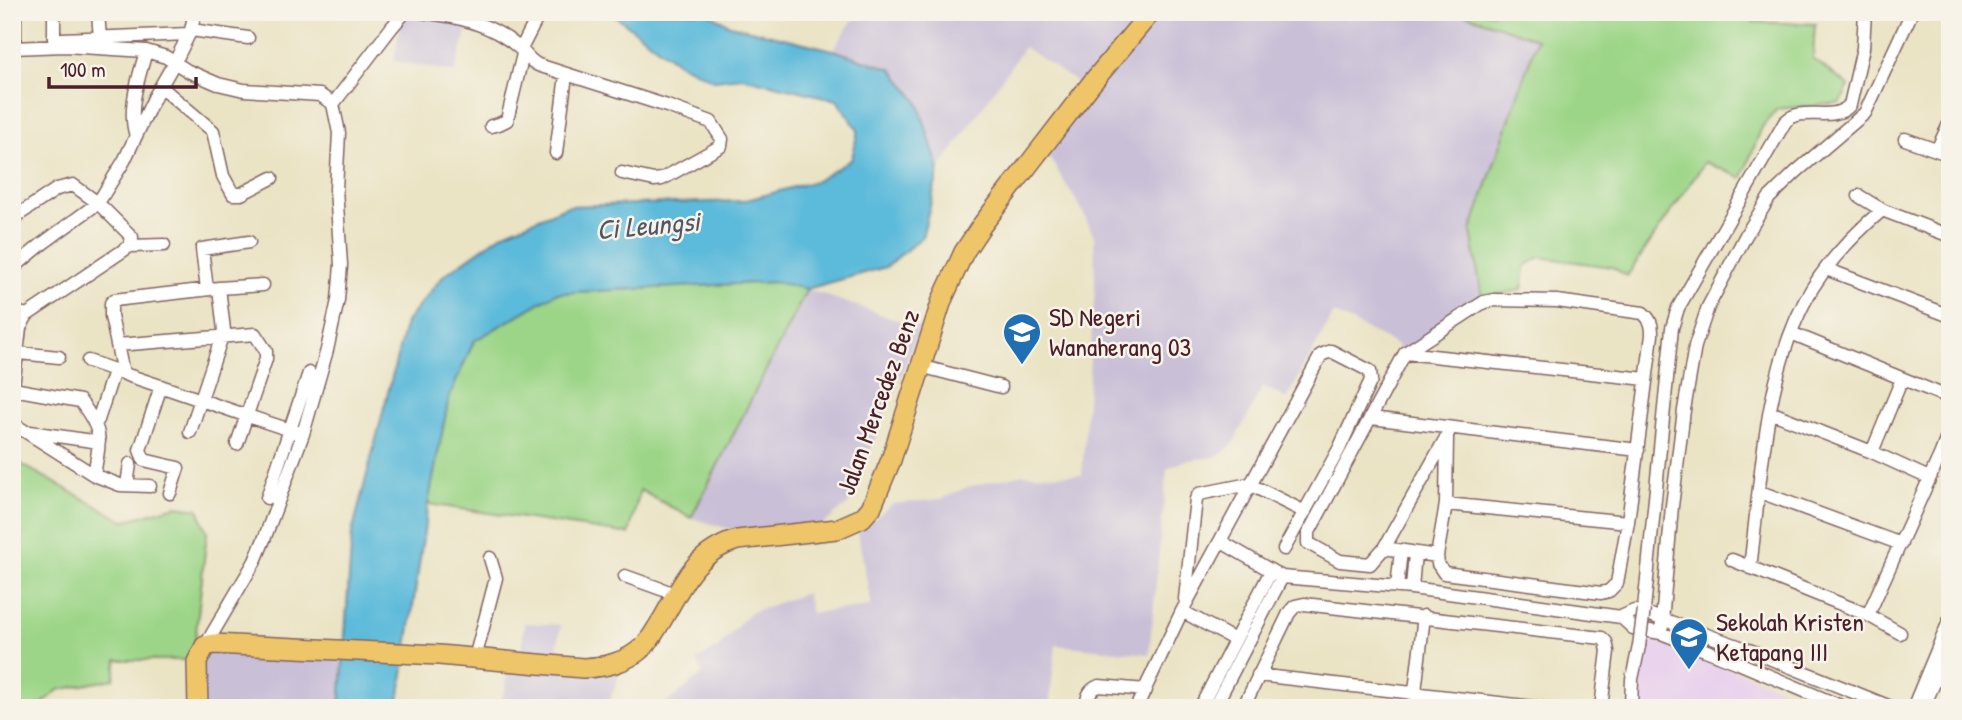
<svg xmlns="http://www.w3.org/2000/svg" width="1962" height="720" font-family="'Patrick Hand',sans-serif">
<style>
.built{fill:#e9d2ed}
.industrial{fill:#c9bfd7}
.green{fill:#9cd587;stroke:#737a59;stroke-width:2}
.water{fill:#5bbada;stroke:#526c82;stroke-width:2}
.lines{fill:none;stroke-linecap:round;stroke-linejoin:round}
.minor-casing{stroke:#826461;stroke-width:15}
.primary-casing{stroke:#826461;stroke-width:22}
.minor{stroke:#fff;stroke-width:12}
.primary{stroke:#eec569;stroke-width:19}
.minor-bridge-casing{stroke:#826461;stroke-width:15;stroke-linecap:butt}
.minor-bridge{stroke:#fff;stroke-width:12}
.labels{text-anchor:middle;stroke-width:5;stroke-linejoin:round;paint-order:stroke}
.poi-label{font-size:26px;fill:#4a1f2b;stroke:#f7f3e8;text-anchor:start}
.street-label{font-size:26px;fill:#4a1f2b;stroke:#f7f3e8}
.water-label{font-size:28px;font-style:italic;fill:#505568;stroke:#f7f3e8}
</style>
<rect width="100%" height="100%" fill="#f7f3e8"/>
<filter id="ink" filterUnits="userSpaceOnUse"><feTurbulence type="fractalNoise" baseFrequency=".0143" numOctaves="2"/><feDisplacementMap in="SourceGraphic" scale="14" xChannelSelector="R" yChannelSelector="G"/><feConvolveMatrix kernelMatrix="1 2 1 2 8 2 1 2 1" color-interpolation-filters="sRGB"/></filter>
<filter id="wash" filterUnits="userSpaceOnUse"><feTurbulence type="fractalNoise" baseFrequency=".00686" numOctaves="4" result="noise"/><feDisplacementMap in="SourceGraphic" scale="28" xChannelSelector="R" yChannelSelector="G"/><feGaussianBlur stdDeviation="1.57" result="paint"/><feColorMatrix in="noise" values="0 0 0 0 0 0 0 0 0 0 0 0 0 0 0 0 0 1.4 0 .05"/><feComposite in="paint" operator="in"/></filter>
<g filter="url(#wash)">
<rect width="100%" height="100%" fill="#eae3c4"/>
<!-- built -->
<path class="built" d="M 1646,634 L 1828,708 L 1636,708 Z"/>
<!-- industrial -->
<path class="industrial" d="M 402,12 L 461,12 L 472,14 L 455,72 L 394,61 Z
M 858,12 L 1458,12 L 1537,39 L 1471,231 L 1482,297 L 1400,353 L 1397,345 L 1334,313 L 1287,399 L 1263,386 L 1233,444 L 1219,456 L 1184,461 L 1167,469 L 1149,654 L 1056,645 L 1049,708 L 1011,708 L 946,700 L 946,708 L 660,708 L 703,674 L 696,660 L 719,647 L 749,613 L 806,593 L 811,613 L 871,606 L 858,533 L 892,504 L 941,499 L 967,487 L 1024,474 L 1082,475 L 1095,287 L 1094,236 L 1082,210 L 1040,143 L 1081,85 L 1024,47 L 939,170 L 918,102 L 892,69 L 833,50 Z
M 807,289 L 920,328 L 848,504 L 822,525 L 740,532 L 691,518 Z
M 524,623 L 561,625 L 555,661 L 627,655 L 607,708 L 498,708 L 505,690 L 509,657 L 521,658 Z
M 223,645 L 346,652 L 342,708 L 193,708 L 193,660 Z"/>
<!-- green -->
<path class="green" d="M 1458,12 L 1754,12 L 1753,22 L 1815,24 L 1813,59 L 1849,86 L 1840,103 L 1777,109 L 1762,127 L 1742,178 L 1705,162 L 1627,276 L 1612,267 L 1540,257 L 1525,266 L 1522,290 L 1482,297 L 1471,231 L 1537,39 Z
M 776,282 L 807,289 L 691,518 L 640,490 L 629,534 L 428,504 L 449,397 L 474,341 L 556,293 Z
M 12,459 L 124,521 L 176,506 L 198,509 L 207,532 L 193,660 L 117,660 L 114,679 L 58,690 L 38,708 L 12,708 Z"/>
<!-- water -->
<path class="water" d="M 610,12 L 707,12 L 730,25 L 833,50 L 892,69 L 918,102 L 939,170 L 922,237 L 886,267 L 807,289 L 776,282 L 556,293 L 474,341 L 449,397 L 428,504 L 398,708 L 340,708 L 352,533 L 406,322 L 443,276 L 504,233 L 568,206 L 743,201 L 816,181 L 852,159 L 858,130 L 837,100 L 742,77 L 714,80 L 678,63 Z"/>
</g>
<g filter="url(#ink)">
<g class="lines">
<defs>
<path id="minor" d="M 15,12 L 15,39
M 54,12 L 54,39
M 98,12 L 100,39
M 421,12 C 456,16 491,23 518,47 C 526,53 528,60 538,65 L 667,106 L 711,122 L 722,139 L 721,146 L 662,179 L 654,180 L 622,173
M 191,30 L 248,38
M 62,39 L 189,34
M 12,48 L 65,46 L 146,51 L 166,57 L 188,71 L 218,84 L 244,90 L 320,95 L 333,104 L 339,133 L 336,189 L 341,265 L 338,300 L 327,350 L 303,434 L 265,537 L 255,561 L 205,646
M 521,49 L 540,12
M 161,87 L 213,131 L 223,176 L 233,194 L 241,194 L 272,178
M 333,104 L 392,27 L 405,12
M 491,126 L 499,124 L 507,120 L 523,54
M 136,136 C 127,108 139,78 146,51
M 1905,139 L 1950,155
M 1937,150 L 1950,122
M 556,153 L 566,75
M 1859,196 L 1882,210 L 1950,236
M 12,219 L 57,189 L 73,185 L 98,203 L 132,237 L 130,246 L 27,315 L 12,311
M 130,246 L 164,245
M 12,269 L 42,244 L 98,203 L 124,161 L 154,98 L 178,56 L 191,30 L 195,12
M 1826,269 L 1950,316
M 219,288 L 263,285
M 207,289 L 202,249 L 249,242
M 1791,333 L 1950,398
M 117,345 L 255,334 L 266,351 L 266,359 L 237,444
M 19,353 L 59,357
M 1405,353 L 1646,379
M 88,361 L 120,372
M 920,366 L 1001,387
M 161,386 L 140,450 L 144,460 L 178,468 L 170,493
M 13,389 L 80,401 C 104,432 100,439 94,475
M 12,395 L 20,328 L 27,315
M 1770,412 L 1872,452 L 1929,478
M 1371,418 L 1638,450
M 98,420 L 114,371
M 12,423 L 94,475 L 120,485 L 150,486
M 30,432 L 99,442
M 190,432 L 224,330 L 219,288 L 114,300 L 111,303 L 111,316 L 123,373 L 127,375 C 186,394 244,416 303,434
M 1447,436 L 1384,548 L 1370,564 L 1340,561 L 1308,543 L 1308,534 L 1405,353 L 1484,302 L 1494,300 L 1557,301 L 1643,313 C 1651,320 1652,325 1652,335 L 1628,522 L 1617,583 L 1609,591 L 1601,593 L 1444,573 L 1438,564 L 1437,556 L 1446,504 L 1447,436 L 1450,428
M 1872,452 L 1902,379
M 127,485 L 130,464
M 1760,492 L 1901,544
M 267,498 L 309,373
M 1446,504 L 1628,522
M 1220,541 L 1282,577 L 1412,588 L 1621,617 L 1634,611 L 1645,613 L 1749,650 L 1893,708
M 1384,548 L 1437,556
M 1732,560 L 1868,615 L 1900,633
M 1750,568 C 1761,481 1764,381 1804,303 C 1822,267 1852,236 1882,210
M 625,576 L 675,594
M 1397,587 L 1401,551
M 1412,588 L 1415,553
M 1185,599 L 1196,499 L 1199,494 L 1249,484 L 1305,512
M 1644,609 L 1672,328 L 1678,308 L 1785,122 C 1803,104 1832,124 1850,105 L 1863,48 L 1865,12
M 1182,611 L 1235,640
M 1868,615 L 1941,453 L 1950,429
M 1621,617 L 1633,628 L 1661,633 L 1741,664 L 1845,708
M 1661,633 L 1672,506 L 1684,410 L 1695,346 L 1708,307 L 1746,235 L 1769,198 L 1796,172 L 1865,113 L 1912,12
M 475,658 L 496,578 L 490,558
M 1258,675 L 1542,708
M 1086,708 C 1087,698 1088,690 1099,686 L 1146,690
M 1136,708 L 1182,611 L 1321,355 L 1331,351 L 1370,371 L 1371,380 L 1339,449 L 1284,549
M 1200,708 L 1271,571
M 1214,708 L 1282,577
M 1243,708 L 1289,613 L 1295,606 L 1304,604 L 1602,638 L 1606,642 L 1608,651 L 1601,708
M 1413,708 L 1424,616
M 1631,708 L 1632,679 L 1639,646
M 1913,708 L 1950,619
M 1923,708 L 1950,647"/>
<path id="primary" d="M 198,708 L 197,662 L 205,646 L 214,644 L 439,655 L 583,668 C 605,667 626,663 643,647 C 651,640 656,629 662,620 C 683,584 694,553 737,540 L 837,529 L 862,518 L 871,508 L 891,460 L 942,300 L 964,252 L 982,225 L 1091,84 L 1151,12"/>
</defs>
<!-- minor casing -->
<use href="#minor" class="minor-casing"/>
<!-- primary casing -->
<use href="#primary" class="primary-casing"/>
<!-- minor -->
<use href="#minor" class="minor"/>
<!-- primary -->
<use href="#primary" class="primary"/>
<defs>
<path id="minor-bridge" d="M 1639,646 L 1644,609"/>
</defs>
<!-- minor-bridge casing -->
<use href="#minor-bridge" class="minor-bridge-casing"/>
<!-- minor-bridge -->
<use href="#minor-bridge" class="minor-bridge"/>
</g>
</g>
<!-- icons -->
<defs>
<symbol id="school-pin" viewBox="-11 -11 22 30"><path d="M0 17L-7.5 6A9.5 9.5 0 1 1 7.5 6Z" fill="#1f6fb2" stroke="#f7f3e8"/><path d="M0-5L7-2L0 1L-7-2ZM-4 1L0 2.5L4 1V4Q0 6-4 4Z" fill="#fff"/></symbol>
</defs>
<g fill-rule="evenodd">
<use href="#school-pin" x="1000" y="310" width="44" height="60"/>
<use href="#school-pin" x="1667" y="615" width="44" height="60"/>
</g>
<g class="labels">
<!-- poi labels -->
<g class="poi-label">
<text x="1049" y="326">SD Negeri<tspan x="1049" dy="30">Wanaherang 03</tspan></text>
<text x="1716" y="631">Sekolah Kristen<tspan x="1716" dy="30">Ketapang III</tspan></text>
</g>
<!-- street labels -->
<g class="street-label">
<text transform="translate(878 402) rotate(-70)" y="9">Jalan Mercedez Benz</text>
</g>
<!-- water labels -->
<g class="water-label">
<text transform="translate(648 225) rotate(-5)" y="10">Ci Leungsi</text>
</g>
</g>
<!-- margin -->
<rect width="1962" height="720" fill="none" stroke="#f7f3e8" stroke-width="42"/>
<!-- scale -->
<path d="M49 77v10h147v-10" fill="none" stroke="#4a1f2b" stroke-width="3.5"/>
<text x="60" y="77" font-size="21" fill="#4a1f2b" stroke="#f7f3e8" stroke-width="5" paint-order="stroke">100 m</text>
</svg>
